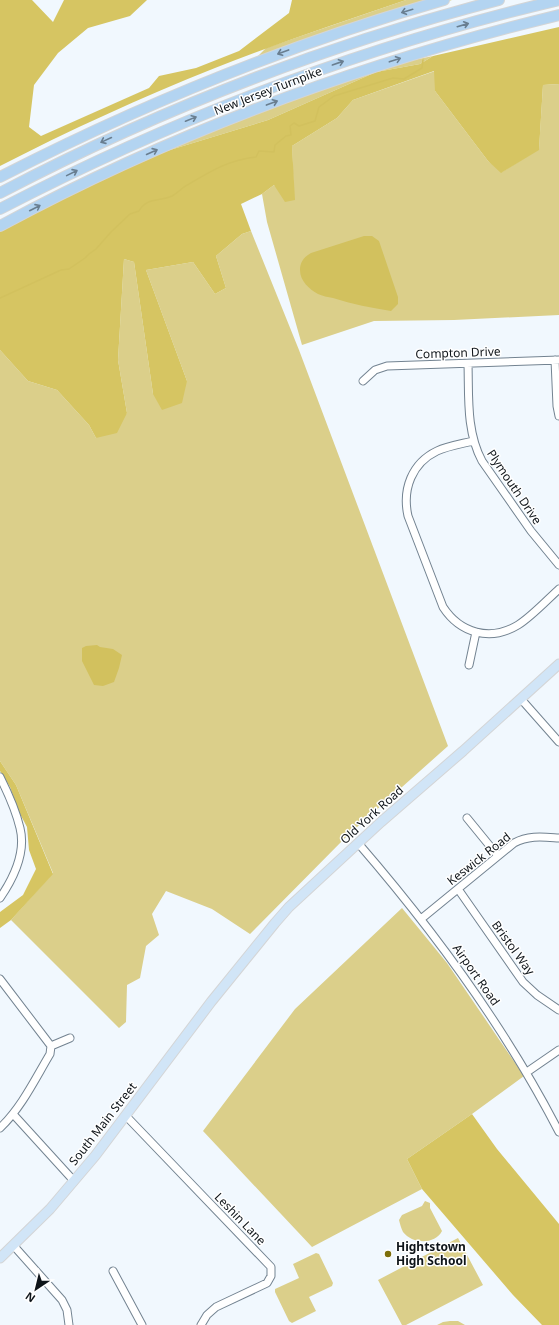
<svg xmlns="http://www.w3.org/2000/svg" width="559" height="1325" font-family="'Noto Sans',sans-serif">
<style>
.green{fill:#dbcf8a}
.forest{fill:#d6c562}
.water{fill:#d2c15e}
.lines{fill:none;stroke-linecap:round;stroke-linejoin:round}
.stream{stroke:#d2c15e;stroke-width:1.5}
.minor-casing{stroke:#738391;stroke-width:9}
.major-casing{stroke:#d4d5d6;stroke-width:11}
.highway-casing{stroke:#d4d5d6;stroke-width:12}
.minor{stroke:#fff;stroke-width:7}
.major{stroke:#d1e5f7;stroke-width:9}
.highway{stroke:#b3d4f1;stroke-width:10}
.oneway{stroke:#697e90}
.poi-dot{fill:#7c6e0a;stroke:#fff;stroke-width:1.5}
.labels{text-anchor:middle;stroke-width:3;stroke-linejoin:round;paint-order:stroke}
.street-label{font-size:12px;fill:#0e1419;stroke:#fff}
.poi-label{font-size:12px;font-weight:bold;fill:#0e1419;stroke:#fff;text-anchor:start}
</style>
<rect width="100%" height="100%" fill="#f1f8fe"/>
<!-- green -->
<path class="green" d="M 406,0 L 452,0 L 245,69 L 266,48 Z
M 433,56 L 420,64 L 376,72 L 268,120 L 147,157 L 335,76 Z
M 435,71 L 435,91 L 488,161 L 502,172 L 539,149 L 543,85 L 559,84 L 559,315 L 454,320 L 374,321 L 302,345 L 267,222 L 262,194 L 274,185 L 294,200 L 292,146 L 337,118 L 353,100 Z
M 251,231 L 299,350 L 448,746 L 346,837 L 250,934 L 212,909 L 166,891 L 152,914 L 159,935 L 146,946 L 140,978 L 127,985 L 126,1022 L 119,1028 L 11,920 L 53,873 L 16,785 L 0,761 L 0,350 L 28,381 L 57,390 L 89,425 L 96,438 L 127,413 L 118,360 L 124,259 L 134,262 L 153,394 L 187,381 L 146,270 L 193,262 L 215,294 L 226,288 L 216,256 L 242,234 Z
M 402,908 L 447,963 L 524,1076 L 472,1114 L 407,1159 L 422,1189 L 312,1247 L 203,1131 L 295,1009 Z
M 425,1201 L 430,1203 L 430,1208 L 442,1231 C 435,1245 412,1244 403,1232 C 401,1228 400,1224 399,1220 L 402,1215 L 422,1206 Z
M 458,1238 L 483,1285 L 406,1325 L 402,1325 L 378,1280 Z
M 316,1253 L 319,1254 L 333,1283 L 332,1286 L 309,1297 L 316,1311 L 292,1323 L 289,1321 L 275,1292 L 275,1289 L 299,1278 L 293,1264 Z
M 450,1321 L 458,1321 L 465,1325 L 437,1325 L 443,1322 Z"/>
<!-- forest -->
<path class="forest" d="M 0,0 L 32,0 L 53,22 L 64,0 L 147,0 L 130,16 L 88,28 L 58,53 L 34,85 L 29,127 L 41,136 L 149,88 L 159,76 L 196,68 L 239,51 L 289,13 L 292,0 L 406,0 C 342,22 278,43 215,68 C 142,97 70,130 0,166 Z
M 559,27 L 559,84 L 543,85 L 539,150 L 501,173 L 488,161 L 435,91 L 434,71 L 353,100 L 337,118 L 292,146 L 295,200 L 285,202 L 274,185 L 262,194 L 241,204 L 251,231 L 242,234 L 216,256 L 226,288 L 215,294 L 193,262 L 146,270 L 187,381 L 182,403 L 162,410 L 153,394 L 134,262 L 124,259 L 118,360 L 127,413 L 117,433 L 96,438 L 89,425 L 57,390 L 28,381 L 0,350 L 0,223 L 147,157 L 268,120 L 376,72 L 420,64 L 433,56 Z
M 0,761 L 16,785 L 53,874 L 11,920 L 0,928 L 0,912 L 23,895 L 36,869 L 29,850 L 27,827 L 19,812 L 10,787 L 0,771 Z
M 472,1114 L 497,1149 L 559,1224 L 559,1325 L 542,1325 L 513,1295 L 422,1189 L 407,1159 Z"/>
<!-- water -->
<path class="water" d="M 364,236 L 372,236 L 379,241 L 398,297 L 398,304 L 391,311 C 372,308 352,304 333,298 C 328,297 322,296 318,294 C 309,289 300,281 300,270 C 300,262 304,257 311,253 Z
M 97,645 L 100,647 L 113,649 L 122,655 L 119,668 L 114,682 L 103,686 L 94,685 L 82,661 L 82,648 L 86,646 Z"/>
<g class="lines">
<!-- stream -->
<path class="stream" d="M 0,298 L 61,270 L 69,269 L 85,258 L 89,254 L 96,249 L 111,232 L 130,214 L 139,211 C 147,197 159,202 172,196 C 176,194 180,190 184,187 C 208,173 227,160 256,157 L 259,151 L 274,152 L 275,145 L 286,136 L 291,135 L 290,126 L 294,123 L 299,126 L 315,121 L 319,107 L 334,96 L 393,78 L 404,79 L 422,68 L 423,60"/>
<defs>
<path id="minor" d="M 555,360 L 557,406 L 559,416
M 468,364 C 469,396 466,431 482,461 L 531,531 L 559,565
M 363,381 L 375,370 L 387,366 L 559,360
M 473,441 C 461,444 448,446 437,451 C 412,463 402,489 408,516 L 443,607 C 460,633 490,642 518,625 C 531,617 547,600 559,589
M 469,665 L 476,632
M 521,699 L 559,742
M 0,777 C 8,793 16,811 20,828 C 26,852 13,879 0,898
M 467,818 L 498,856
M 358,843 C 435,932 505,1027 559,1132
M 458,889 L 523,982 L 537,995 L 559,1010
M 421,919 L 514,843 C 529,835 543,837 559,838
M 0,979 L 51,1046
M 51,1046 L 70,1038
M 527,1072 L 559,1050
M 13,1114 L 74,1181
M 126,1116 L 271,1267 L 271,1276 L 267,1283 L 216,1307 L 207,1315 L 201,1325
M 0,1128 C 22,1107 35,1079 50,1054 L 51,1046
M 13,1245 L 62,1300 L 67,1310 L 69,1325
M 113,1271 L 142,1325"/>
<path id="major" d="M 0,1258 L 50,1209 L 95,1156 L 211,1002 L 275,923 L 289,907 L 381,822 L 463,751 L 559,664"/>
<path id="highway" d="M 0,177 C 142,104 290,44 444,0
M 0,193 C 158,110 326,45 499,0
M 0,209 C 177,117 364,46 559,0
M 0,226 C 176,131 365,62 559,15"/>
</defs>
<!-- minor casing -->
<use href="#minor" class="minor-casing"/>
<!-- major casing -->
<use href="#major" class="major-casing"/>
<!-- highway casing -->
<use href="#highway" class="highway-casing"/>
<!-- minor -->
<use href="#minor" class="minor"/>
<!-- major -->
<use href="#major" class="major"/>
<!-- highway -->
<use href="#highway" class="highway"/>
</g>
<!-- one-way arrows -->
<defs><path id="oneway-shaft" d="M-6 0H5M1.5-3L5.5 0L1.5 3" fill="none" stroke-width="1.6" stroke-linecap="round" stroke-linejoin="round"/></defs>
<g class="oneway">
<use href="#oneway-shaft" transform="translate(407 11) rotate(163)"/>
<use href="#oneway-shaft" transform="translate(463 25) rotate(-16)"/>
<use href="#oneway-shaft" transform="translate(283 52) rotate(160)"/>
<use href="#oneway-shaft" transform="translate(395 60) rotate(-18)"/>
<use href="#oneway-shaft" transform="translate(338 63) rotate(-19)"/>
<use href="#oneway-shaft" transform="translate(272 103) rotate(-20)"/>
<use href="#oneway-shaft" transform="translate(191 119) rotate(-22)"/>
<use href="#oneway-shaft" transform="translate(106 140) rotate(155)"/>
<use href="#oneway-shaft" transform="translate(152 152) rotate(-24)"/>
<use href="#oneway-shaft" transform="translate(72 173) rotate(-26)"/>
<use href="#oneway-shaft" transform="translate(35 208) rotate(-27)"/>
</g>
<!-- markers -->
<circle class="poi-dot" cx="388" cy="1254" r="4"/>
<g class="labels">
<!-- street labels -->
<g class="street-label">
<text transform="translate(268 91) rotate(-21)" y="4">New Jersey Turnpike</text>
<text transform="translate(458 353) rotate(-2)" y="4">Compton Drive</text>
<text transform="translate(514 487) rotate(56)" y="4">Plymouth Drive</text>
<text transform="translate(372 815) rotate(-42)" y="4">Old York Road</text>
<text transform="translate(479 859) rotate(-38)" y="4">Keswick Road</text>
<text transform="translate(513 948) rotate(54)" y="4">Bristol Way</text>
<text transform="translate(476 975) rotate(55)" y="4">Airport Road</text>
<text transform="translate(103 1124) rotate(-52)" y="4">South Main Street</text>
<text transform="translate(240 1219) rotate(46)" y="4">Leshin Lane</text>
</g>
<!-- poi labels -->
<g class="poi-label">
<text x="396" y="1251">Hightstown<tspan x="396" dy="14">High School</tspan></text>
</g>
</g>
<!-- north arrow -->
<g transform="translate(36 1289) rotate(215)" stroke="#ffffff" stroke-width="3" paint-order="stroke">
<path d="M0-3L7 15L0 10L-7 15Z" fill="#0e1419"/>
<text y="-6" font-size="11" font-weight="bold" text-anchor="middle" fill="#0e1419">N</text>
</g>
</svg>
